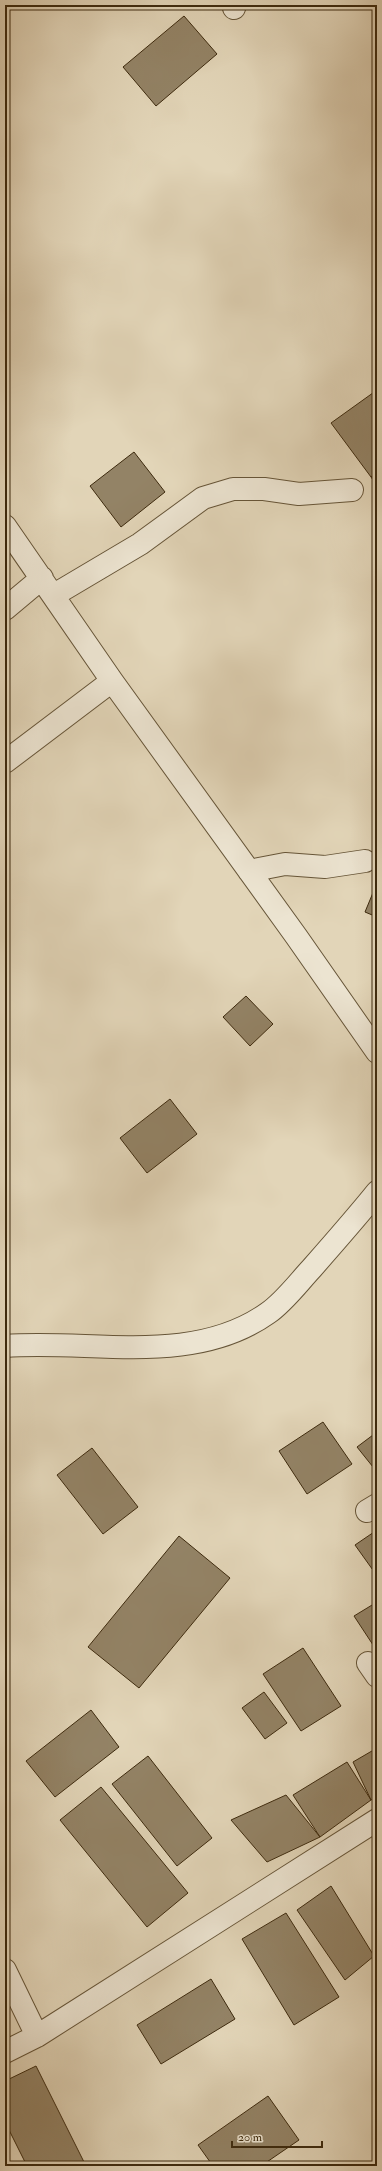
<svg xmlns="http://www.w3.org/2000/svg" width="382" height="2171" font-family="'IM FELL Double Pica',serif">
<style>
.building{fill:#938366;stroke:#3d2a0e}
.lines{fill:none;stroke-linecap:round;stroke-linejoin:round}
.minor-casing{stroke:#665538;stroke-width:24}
.minor{stroke:#ece4d1;stroke-width:22}
</style>
<rect width="100%" height="100%" fill="#e2d5b8"/>
<filter id="stains"><feTurbulence type="fractalNoise" baseFrequency=".005" numOctaves="4"/><feColorMatrix values="0 0 0 0 .2 0 0 0 0 .09 0 0 0 0 .02 0 0 0 .5 -.17"/></filter>
<radialGradient id="worn" r=".72"><stop offset=".6" stop-color="#630" stop-opacity="0"/><stop offset="1" stop-color="#630" stop-opacity=".3"/></radialGradient>
<!-- building -->
<path class="building" d="M 184,16 L 217,54 L 156,106 L 123,67 Z
M 377,390 L 377,473 L 371,477 L 331,423 Z
M 134,452 L 165,492 L 121,527 L 90,486 Z
M 377,473 L 377,486 L 371,477 Z
M 377,883 L 377,917 L 365,912 Z
M 246,996 L 273,1024 L 250,1046 L 223,1017 Z
M 170,1099 L 197,1134 L 147,1173 L 120,1138 Z
M 323,1422 L 352,1464 L 307,1494 L 279,1451 Z
M 377,1432 L 377,1472 L 357,1447 Z
M 92,1448 L 138,1507 L 103,1534 L 57,1475 Z
M 377,1530 L 377,1572 L 375,1573 L 355,1545 Z
M 179,1536 L 230,1578 L 139,1688 L 88,1647 Z
M 377,1602 L 377,1651 L 354,1616 Z
M 303,1648 L 341,1706 L 301,1731 L 263,1674 Z
M 264,1692 L 287,1723 L 265,1739 L 242,1708 Z
M 91,1710 L 119,1747 L 55,1797 L 26,1761 Z
M 377,1748 L 377,1797 L 371,1800 L 353,1762 Z
M 148,1756 L 212,1838 L 177,1866 L 112,1784 Z
M 347,1762 L 371,1800 L 320,1837 L 293,1795 Z
M 101,1787 L 188,1893 L 147,1927 L 60,1820 Z
M 286,1795 L 320,1837 L 267,1862 L 231,1820 Z
M 331,1886 L 374,1956 L 345,1980 L 297,1910 Z
M 286,1913 L 339,1997 L 294,2025 L 242,1939 Z
M 211,1979 L 235,2019 L 161,2064 L 137,2025 Z
M 36,2066 L 84,2162 L 75,2166 L 27,2166 L 5,2122 L 5,2081 Z
M 268,2096 L 299,2140 L 261,2166 L 213,2166 L 198,2145 Z"/>
<g class="lines">
<defs>
<path id="minor" d="M 234,8 L 235,5
M 5,526 L 112,681 L 296,936 L 377,1052
M 54,595 L 140,544 L 203,498 L 233,489 L 264,489 L 299,494 L 352,490
M 5,609 L 42,578
M 5,762 L 112,681
M 249,871 L 285,864 L 325,867 L 365,861
M 5,1346 C 91,1339 192,1367 268,1313 C 284,1302 298,1283 312,1268 C 334,1243 356,1218 377,1192
M 367,1511 L 377,1505
M 368,1663 L 377,1676
M 5,1970 L 37,2036
M 5,2052 L 37,2036 L 377,1820"/>
</defs>
<!-- minor casing -->
<use href="#minor" class="minor-casing"/>
<!-- minor -->
<use href="#minor" class="minor"/>
</g>
<!-- margin -->
<rect width="382" height="2171" fill="none" stroke="#e2d5b8" stroke-width="20"/>
<rect x="6" y="6" width="370" height="2159" fill="none" stroke="#3d2a0e" stroke-width="2"/>
<rect x="10" y="10" width="362" height="2151" fill="none" stroke="#3d2a0e"/>
<!-- scale -->
<path d="M232 2141v6h90v-6" fill="none" stroke="#3d2a0e" stroke-width="2"/>
<text x="238" y="2141" font-size="12" fill="#3d2a0e" stroke="#ece4d1" stroke-width="3" paint-order="stroke">20 m</text>
<rect width="100%" height="100%" filter="url(#stains)"/>
<rect width="100%" height="100%" fill="url(#worn)"/>
</svg>
